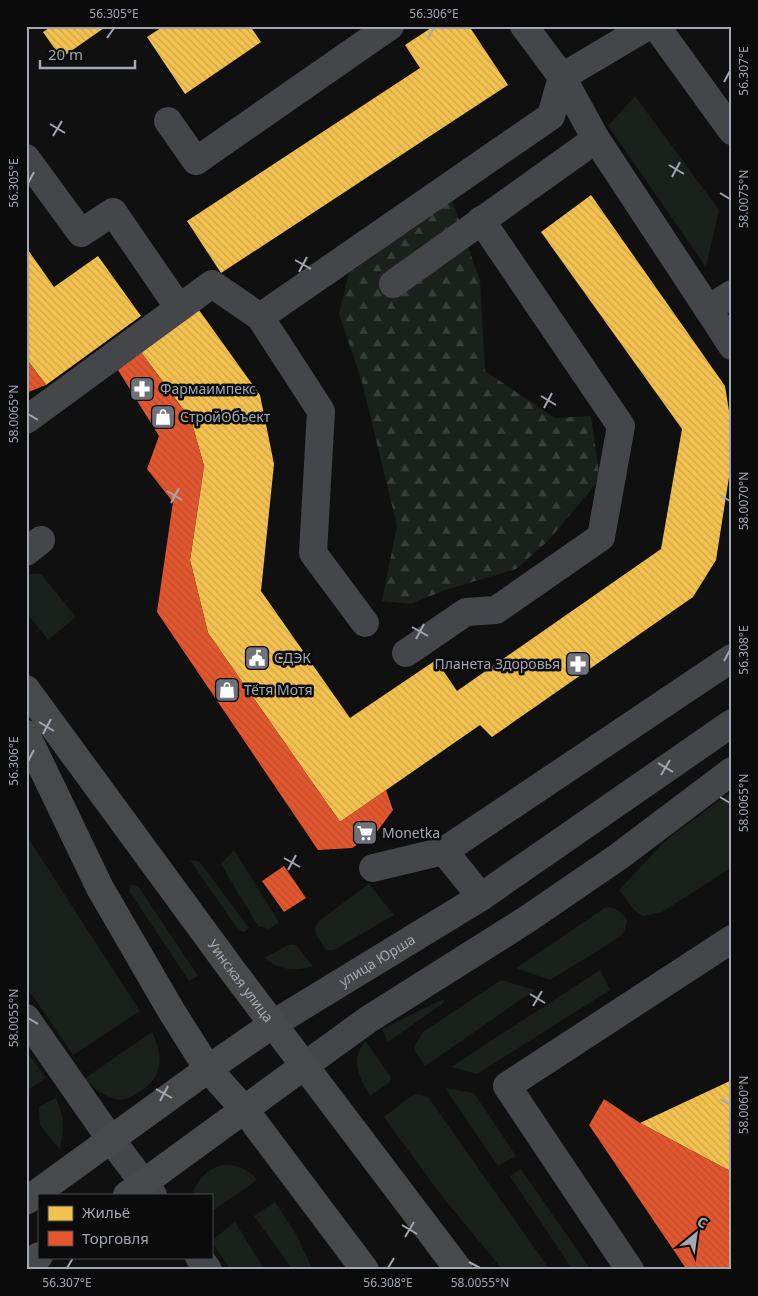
<svg xmlns="http://www.w3.org/2000/svg" width="758" height="1296" font-family="'Noto Sans',sans-serif">
<style>
.green{fill:#1a201b}
.forest{fill:url(#forest-firs)}
.homes{fill:url(#homes-back-hatch)}
.shops{fill:url(#shops-back-hatch)}
.lines{fill:none;stroke-linecap:round;stroke-linejoin:round}
.minor{stroke:#454649;stroke-width:28}
.major{stroke:#47494b;stroke-width:28}
.ticks{fill:none;stroke:#a2a7b1;stroke-width:2}
.labels{text-anchor:middle;stroke-width:5;stroke-linejoin:round;paint-order:stroke}
.poi-label{font-size:14px;fill:#a2a7b1;stroke:#0b0b0c;text-anchor:start}
.street-label{font-size:14px;fill:#a2a7b1;stroke:#0b0b0c}
.neatline{fill:none;stroke:#a2a7b1;stroke-width:2}
.ticks-label{font-size:12px;text-anchor:middle;fill:#a2a7b1}
</style>
<defs>
<pattern id="forest-firs" width="22" height="20" patternUnits="userSpaceOnUse" patternTransform="scale(1.25)"><rect width="22" height="20" fill="#1a201b"/><path d="M5 1l3.5 6h-7zM16 11l3.5 6h-7z" fill="#383e3a"/></pattern>
<pattern id="homes-back-hatch" width="6" height="6" patternUnits="userSpaceOnUse" patternTransform="scale(1.25)"><rect width="6" height="6" fill="#f2c14e"/><path d="M-1 5l2 2M0 0l6 6M5-1l2 2" fill="none" stroke="#cba449"/></pattern>
<pattern id="shops-back-hatch" width="6" height="6" patternUnits="userSpaceOnUse" patternTransform="scale(1.25)"><rect width="6" height="6" fill="#e4572e"/><path d="M-1 5l2 2M0 0l6 6M5-1l2 2" fill="none" stroke="#b74e30"/></pattern>
</defs>
<rect width="100%" height="100%" fill="#101011"/>
<!-- green -->
<path class="green" d="M 635,96 L 719,210 L 706,267 L 608,126 Z
M 26,574 L 41,574 L 76,617 L 48,640 L 26,612 Z
M 732,791 L 732,867 L 662,912 L 643,916 L 634,910 L 619,890 L 665,841 Z
M 26,835 L 140,1011 L 73,1055 L 26,986 Z
M 234,850 L 279,922 L 269,929 L 258,926 L 221,864 Z
M 190,860 L 199,861 L 249,928 L 245,932 L 239,931 Z
M 369,884 L 394,915 L 334,950 L 326,950 L 316,935 L 315,926 L 320,920 Z
M 131,885 L 138,886 L 198,976 L 189,981 L 129,891 Z
M 606,907 C 617,908 621,911 627,920 L 625,930 L 620,937 L 550,980 L 516,968 Z
M 290,944 L 296,945 L 313,966 C 294,972 280,970 264,958 Z
M 600,970 L 610,990 L 477,1074 L 451,1067 Z
M 501,980 L 535,990 L 425,1066 L 414,1050 L 416,1043 L 423,1032 Z
M 443,999 L 445,1002 L 388,1042 L 382,1029 Z
M 152,1032 C 163,1055 164,1075 142,1090 C 137,1093 131,1098 125,1099 C 109,1102 95,1089 84,1079 Z
M 365,1041 L 391,1077 L 390,1082 L 370,1096 C 359,1077 350,1062 365,1041 Z
M 26,1050 L 46,1078 L 26,1091 Z
M 445,1088 L 474,1093 L 516,1156 L 498,1166 Z
M 418,1094 L 428,1097 L 550,1270 L 503,1270 L 441,1195 L 384,1117 L 410,1097 Z
M 56,1098 C 65,1120 64,1127 60,1150 L 40,1125 L 39,1107 Z
M 223,1165 C 237,1165 248,1168 257,1180 L 211,1212 L 211,1195 L 193,1195 L 193,1192 C 200,1177 207,1169 223,1165 Z
M 521,1169 L 591,1270 L 573,1270 L 510,1176 Z
M 275,1202 L 296,1234 L 313,1270 L 293,1270 L 254,1216 Z
M 235,1222 L 265,1270 L 231,1270 L 211,1242 L 211,1241 Z"/>
<!-- forest -->
<path class="forest" d="M 452,200 L 480,281 L 485,371 L 555,418 L 591,416 L 600,479 L 548,541 L 516,569 L 445,590 L 411,604 L 382,601 L 397,526 L 362,382 L 339,314 L 349,273 Z"/>
<!-- homes -->
<path class="homes" d="M 52,26 L 107,26 L 61,58 L 43,32 Z
M 164,26 L 250,26 L 261,42 L 185,94 L 147,37 Z
M 434,26 L 469,26 L 508,85 L 221,273 L 187,221 L 420,68 L 405,45 Z
M 591,195 L 725,386 L 732,430 L 732,458 L 716,560 L 693,597 L 492,737 L 480,725 L 340,822 L 208,633 L 190,560 L 204,466 L 191,420 L 141,352 L 199,310 L 260,395 L 274,464 L 261,591 L 350,718 L 436,660 L 457,691 L 661,549 L 682,429 L 541,232 Z
M 26,247 L 54,287 L 98,256 L 141,316 L 46,385 L 26,358 Z
M 732,1080 L 732,1172 L 640,1123 Z"/>
<!-- shops -->
<path class="shops" d="M 141,352 L 191,420 L 204,466 L 190,560 L 208,633 L 340,822 L 386,790 L 393,810 L 376,833 L 352,848 L 318,850 L 157,612 L 173,502 L 147,469 L 159,436 L 118,370 Z
M 26,358 L 46,385 L 26,393 Z
M 284,866 L 306,898 L 284,912 L 262,881 Z
M 604,1099 L 640,1123 L 732,1172 L 732,1270 L 687,1270 L 589,1125 Z"/>
<g class="lines">
<!-- minor -->
<g class="minor">
<path d="M 524,26 L 562,77 L 596,139 L 708,309"/>
<path d="M 656,26 L 732,131"/>
<path d="M 168,121 L 196,161 L 390,26"/>
<path d="M 26,158 L 81,233 L 113,212 L 179,308"/>
<path d="M 393,284 L 596,139"/>
<path d="M 732,294 L 708,309 L 732,346"/>
<path d="M 260,317 L 321,411 L 313,553 L 365,623"/>
<path d="M 26,420 L 212,284 L 260,317 L 551,116 L 562,77 L 648,26"/>
<path d="M 26,552 L 41,540"/>
<path d="M 406,653 L 466,612 L 496,610 L 601,537 L 621,426 L 481,220"/>
<path d="M 444,851 L 481,897"/>
<path d="M 373,868 L 444,851 L 732,658"/>
<path d="M 26,1018 L 111,1140 L 153,1195"/>
<path id="s1" d="M 273,1024 L 481,897 L 732,723"/>
<path d="M 304,1066 L 369,1019 L 526,920 L 618,857 L 732,771"/>
<path d="M 199,1257 L 208,1270"/>
<path d="M 630,1270 L 507,1086 L 732,939"/>
</g>
<!-- major -->
<g class="major">
<path id="s2" d="M 26,689 L 232,970 L 459,1270"/>
<path d="M 26,734 L 100,888 L 172,1012 L 208,1069 L 244,1109 L 365,1270"/>
<path d="M 127,1195 L 304,1066"/>
<path d="M 26,1201 L 208,1069 L 273,1024"/>
<path d="M 26,1265 L 39,1256"/>
</g>
</g>
<!-- ticks -->
<path class="ticks" d="M 107,38 L 114,28M 428,38 L 434,28M 724,82 L 730,71M 50,124 L 65,133M 53,136 L 62,121M 669,165 L 684,174M 672,177 L 680,162M 28,183 L 34,172M 720,193 L 730,199M 295,260 L 311,269M 299,272 L 307,257M 541,396 L 556,405M 544,408 L 552,393M 28,414 L 38,420M 167,491 L 182,500M 720,495 L 730,501M 171,503 L 179,488M 412,627 L 428,636M 416,639 L 424,624M 724,661 L 730,650M 39,722 L 54,731M 43,734 L 51,719M 28,761 L 34,750M 658,763 L 673,772M 661,775 L 670,760M 720,797 L 730,803M 284,858 L 300,867M 288,870 L 296,855M 530,994 L 545,1003M 533,1006 L 542,991M 28,1018 L 38,1024M 156,1089 L 172,1098M 720,1099 L 730,1105M 160,1101 L 168,1086M 402,1225 L 417,1234M 405,1237 L 414,1222M 469,1262 L 480,1268M 67,1268 L 73,1258M 388,1268 L 394,1258"/>
<!-- icons -->
<defs>
<symbol id="pharmacy-square" viewBox="-11 -11 22 22"><rect x="-9" y="-9" width="18" height="18" rx="4" fill="#6f7279" stroke="#0b0b0c"/><path d="M-2-6h4v4h4v4h-4v4h-4v-4h-4v-4h4Z" fill="#fff"/></symbol>
<symbol id="shop-square" viewBox="-11 -11 22 22"><rect x="-9" y="-9" width="18" height="18" rx="4" fill="#6f7279" stroke="#0b0b0c"/><path d="M-5-2.5h2.3a2.7 3.5 0 0 1 5.4 0H5L5.5 6h-11ZM-1.5-2.5h3a1.5 2.3 0 0 0-3 0Z" fill="#fff"/></symbol>
<symbol id="civic-square" viewBox="-11 -11 22 22"><rect x="-9" y="-9" width="18" height="18" rx="4" fill="#6f7279" stroke="#0b0b0c"/><path d="M-.6-6.5H3V-4.5H.6V-3L4-1V1h2V6H-6V1h2V-1L-.6-3ZM-1.2 2.5V6h2.4V2.5Z" fill="#fff"/></symbol>
<symbol id="supermarket-square" viewBox="-11 -11 22 22"><rect x="-9" y="-9" width="18" height="18" rx="4" fill="#6f7279" stroke="#0b0b0c"/><path d="M-6-5.5h2.5l.6 2H6L4.5 2H-2.5L-4.4-4H-6ZM-1.5 3.2a1.3 1.3 0 1 0 .1 0ZM3 3.2a1.3 1.3 0 1 0 .1 0Z" fill="#fff"/></symbol>
</defs>
<g fill-rule="evenodd">
<use href="#pharmacy-square" x="128" y="375" width="28" height="28"/>
<use href="#shop-square" x="149" y="403" width="28" height="28"/>
<use href="#civic-square" x="243" y="644" width="28" height="28"/>
<use href="#pharmacy-square" x="564" y="650" width="28" height="28"/>
<use href="#shop-square" x="213" y="676" width="28" height="28"/>
<use href="#supermarket-square" x="351" y="819" width="28" height="28"/>
</g>
<g class="labels">
<!-- poi labels -->
<g class="poi-label">
<text x="160" y="394">Фармаимпекс</text>
<text x="180" y="422">СтройОбъект</text>
<text x="274" y="663">СДЭК</text>
<text x="560" y="669" text-anchor="end">Планета Здоровья</text>
<text x="244" y="695">Тётя Мотя</text>
<text x="382" y="838">Monetka</text>
</g>
<!-- street labels -->
<g class="street-label">
<text dy="5" stroke="none"><textPath href="#s1" startOffset="122">улица Юрша</textPath></text>
<text dy="5" stroke="none"><textPath href="#s2" startOffset="362">Уинская улица</textPath></text>
</g>
</g>
<!-- border -->
<rect width="758" height="1296" fill="none" stroke="#0b0b0c" stroke-width="55"/>
<!-- legend -->
<rect x="38" y="1194" width="175" height="65" fill="#0b0b0c" stroke="#47494e"/>
<rect x="48" y="1206" width="25" height="15" fill="#f2c14e" stroke="#47494e"/>
<text x="82" y="1218" font-size="15" fill="#a2a7b1">Жильё</text>
<rect x="48" y="1231" width="25" height="15" fill="#e4572e" stroke="#47494e"/>
<text x="82" y="1244" font-size="15" fill="#a2a7b1">Торговля</text>
<!-- north arrow -->
<g transform="translate(696 1234) rotate(29)" stroke="#0b0b0c" stroke-width="4" paint-order="stroke">
<path d="M0-4L9 19L0 12L-9 19Z" fill="#a2a7b1"/>
<text y="-8" font-size="14" font-weight="bold" text-anchor="middle" fill="#a2a7b1">С</text>
</g>
<!-- scale -->
<path d="M40 60v8h95v-8" fill="none" stroke="#a2a7b1" stroke-width="2.5"/>
<text x="48" y="60" font-size="15" fill="#a2a7b1" stroke="#0b0b0c" stroke-width="4" paint-order="stroke">20 m</text>
<rect x="28" y="28" width="702" height="1240" class="neatline"/>
<g class="ticks-label">
<text x="114" y="18">56.305°E</text>
<text x="434" y="18">56.306°E</text>
<text transform="translate(744 71) rotate(-90)" y="4">56.307°E</text>
<text transform="translate(14 183) rotate(-90)" y="4">56.305°E</text>
<text transform="translate(744 199) rotate(-90)" y="4">58.0075°N</text>
<text transform="translate(14 414) rotate(-90)" y="4">58.0065°N</text>
<text transform="translate(744 501) rotate(-90)" y="4">58.0070°N</text>
<text transform="translate(744 650) rotate(-90)" y="4">56.308°E</text>
<text transform="translate(14 761) rotate(-90)" y="4">56.306°E</text>
<text transform="translate(744 803) rotate(-90)" y="4">58.0065°N</text>
<text transform="translate(14 1018) rotate(-90)" y="4">58.0055°N</text>
<text transform="translate(744 1105) rotate(-90)" y="4">58.0060°N</text>
<text x="67" y="1287">56.307°E</text>
<text x="388" y="1287">56.308°E</text>
<text x="480" y="1287">58.0055°N</text>
</g>
</svg>
